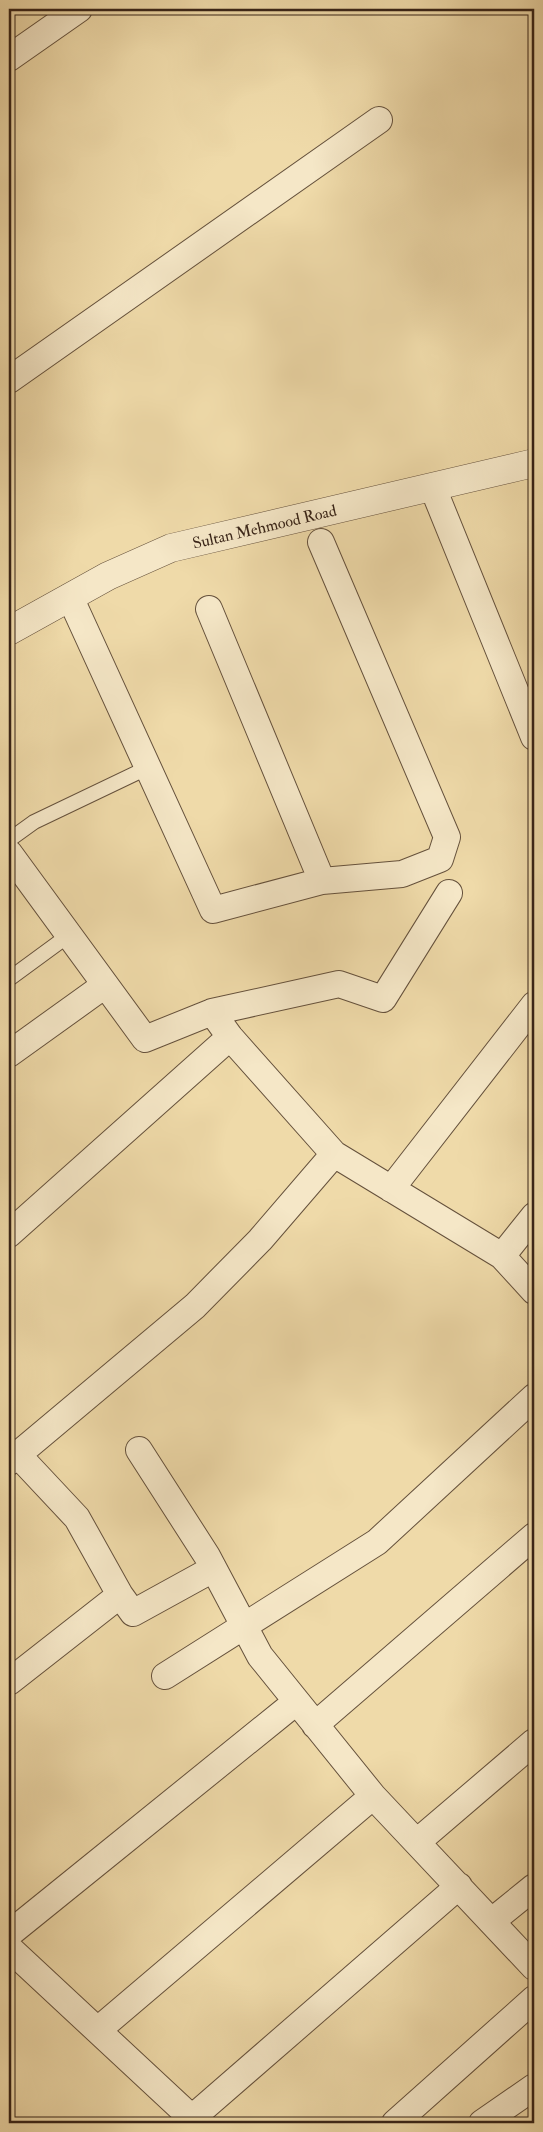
<svg xmlns="http://www.w3.org/2000/svg" width="543" height="2132" font-family="'IM FELL Double Pica',serif">
<style>
.lines{fill:none;stroke-linecap:round;stroke-linejoin:round}
.service-casing{stroke:#65513c;stroke-width:16}
.minor-casing{stroke:#65513c;stroke-width:28}
.tertiary-casing{stroke:#65513c;stroke-width:29}
.service{stroke:#f5e7c7;stroke-width:14}
.minor{stroke:#f5e7c7;stroke-width:26}
.tertiary{stroke:#f5e7c7;stroke-width:28}
.labels{text-anchor:middle;stroke-width:4;stroke-linejoin:round;paint-order:stroke}
.street-label{font-size:16px;fill:#372317;stroke:#f5e7c7}
</style>
<rect width="100%" height="100%" fill="#efdaa9"/>
<filter id="stains"><feTurbulence type="fractalNoise" baseFrequency=".004" numOctaves="4"/><feColorMatrix values="0 0 0 0 .2 0 0 0 0 .09 0 0 0 0 .02 0 0 0 .5 -.17"/></filter>
<radialGradient id="worn" r=".72"><stop offset=".6" stop-color="#630" stop-opacity="0"/><stop offset="1" stop-color="#630" stop-opacity=".3"/></radialGradient>
<g class="lines">
<defs>
<path id="service" d="M 9,840 L 34,822 L 149,767
M 9,979 L 69,935"/>
<path id="minor" d="M 9,58 L 79,9
M 9,380 L 379,120
M 433,488 L 534,737
M 70,597 L 213,910 L 322,881 L 402,874 L 440,859 L 447,837 L 321,542
M 209,609 L 322,881
M 9,853 L 145,1039 L 212,1012 L 230,1037 L 334,1154 L 260,1240 L 195,1306 L 9,1462
M 212,1012 L 339,984 L 383,999 L 449,893
M 9,1054 L 105,985
M 334,1154 L 502,1256 L 534,1291
M 391,1189 L 534,1005
M 9,1234 L 230,1037
M 502,1256 L 534,1216
M 139,1450 L 207,1556 L 260,1656 L 373,1796 L 534,1967
M 17,1454 L 77,1518 L 120,1595
M 165,1676 L 377,1542 L 534,1397
M 9,1682 L 120,1595 L 133,1613 L 213,1569
M 315,1725 L 534,1536
M 417,1842 L 534,1742
M 492,1921 L 534,1887
M 9,1934 L 296,1702
M 9,1948 L 197,2123
M 98,2030 L 373,1796
M 192,2118 L 459,1886
M 395,2123 L 534,1999
M 482,2123 L 534,2087"/>
<g id="tertiary">
<path id="s1" d="M 9,631 L 108,576 L 171,548 L 534,463"/>
</g>
</defs>
<!-- service casing -->
<use href="#service" class="service-casing"/>
<!-- minor casing -->
<use href="#minor" class="minor-casing"/>
<!-- tertiary casing -->
<use href="#tertiary" class="tertiary-casing"/>
<!-- service -->
<use href="#service" class="service"/>
<!-- minor -->
<use href="#minor" class="minor"/>
<!-- tertiary -->
<use href="#tertiary" class="tertiary"/>
</g>
<g class="labels">
<!-- street labels -->
<g class="street-label">
<text dy="6" stroke="none"><textPath href="#s1" startOffset="278">Sultan Mehmood Road</textPath></text>
</g>
</g>
<!-- margin -->
<rect width="543" height="2132" fill="none" stroke="#efdaa9" stroke-width="30"/>
<rect x="10" y="10" width="523" height="2112" fill="none" stroke="#372317" stroke-width="2.5"/>
<rect x="15" y="15" width="513" height="2102" fill="none" stroke="#372317"/>
<rect width="100%" height="100%" filter="url(#stains)"/>
<rect width="100%" height="100%" fill="url(#worn)"/>
</svg>
